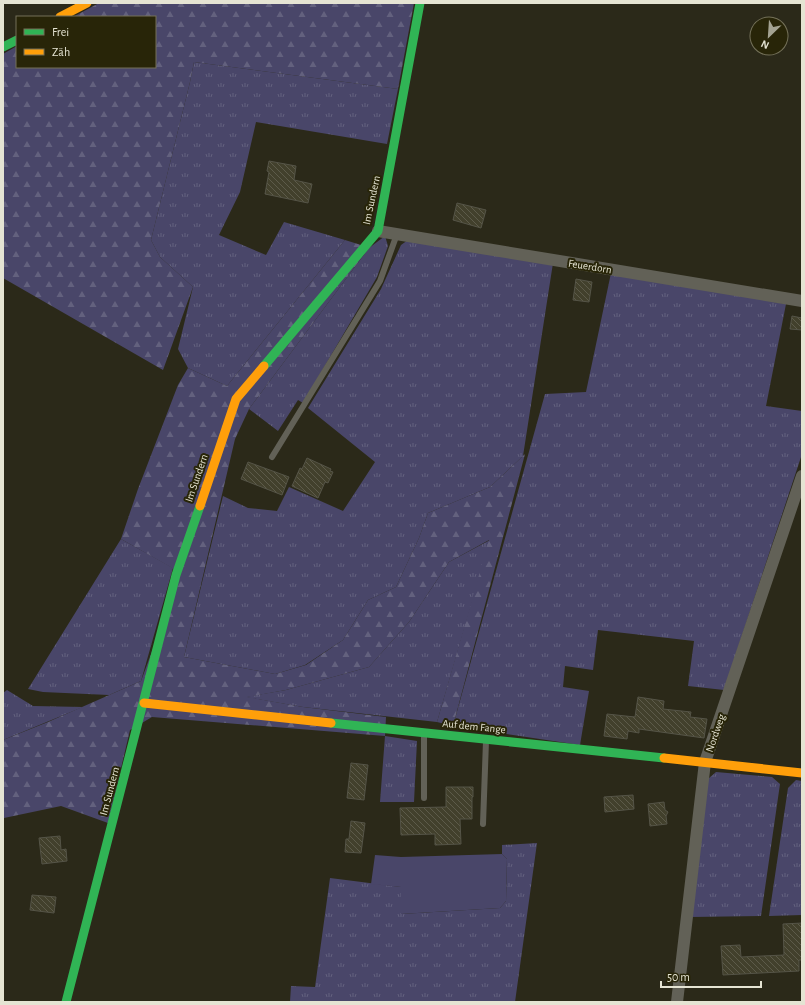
<svg xmlns="http://www.w3.org/2000/svg" width="805" height="1005" font-family="'Alegreya Sans',sans-serif">
<style>
.grass{fill:url(#grass-tufts)}
.forest{fill:url(#forest-firs)}
.garden{fill:#494669}
.building{fill:url(#building-back-hatch);stroke:#555447}
.lines{fill:none;stroke-linecap:round;stroke-linejoin:round}
.lane{stroke:#626157;stroke-width:6}
.street{stroke:#626157;stroke-width:12}
.fast{stroke:#30b455;stroke-width:9}
.slow{stroke:#ff9f0a;stroke-width:9}
.labels{text-anchor:middle;stroke-width:4;stroke-linejoin:round;paint-order:stroke}
.street-label{font-size:11px;fill:#e5e4d3;stroke:#282508}
</style>
<defs>
<pattern id="grass-tufts" width="24" height="20" patternUnits="userSpaceOnUse"><rect width="24" height="20" fill="#494669"/><path d="M3 7l-1-3M5 7V3M7 7l1-3M15 17l-1-3M17 17v-4M19 17l1-3" fill="none" stroke="#63617e"/></pattern>
<pattern id="forest-firs" width="22" height="20" patternUnits="userSpaceOnUse"><rect width="22" height="20" fill="#494669"/><path d="M5 1l3.5 6h-7zM16 11l3.5 6h-7z" fill="#63617e"/></pattern>
<pattern id="building-back-hatch" width="6" height="6" patternUnits="userSpaceOnUse"><rect width="6" height="6" fill="#42402c"/><path d="M-1 5l2 2M0 0l6 6M5-1l2 2" fill="none" stroke="#5d5b4a"/></pattern>
</defs>
<rect width="100%" height="100%" fill="#2b2919"/>
<!-- grass -->
<path class="grass" d="M 194,62 L 398,89 L 387,144 L 256,122 L 240,192 L 219,235 L 266,255 L 284,222 L 345,240 L 227,386 L 188,368 L 178,349 L 193,287 L 160,257 L 151,240 L 190,82 Z
M 385,236 L 388,246 L 377,277 L 303,403 L 298,400 L 278,431 L 249,409 L 369,248 Z
M 408,240 L 553,263 L 523,456 L 490,487 L 428,513 L 419,538 L 396,587 L 368,600 L 343,640 L 305,665 L 275,674 L 184,657 L 223,496 L 248,508 L 277,511 L 289,487 L 343,511 L 375,462 L 308,408 L 381,289 L 401,245 Z
M 611,273 L 786,304 L 766,406 L 802,411 L 802,454 L 724,690 L 688,686 L 694,641 L 598,630 L 593,670 L 565,666 L 563,687 L 589,691 L 580,745 L 453,726 L 545,394 L 586,392 Z
M 121,539 L 173,568 L 141,681 L 109,695 L 43,692 L 28,689 Z
M 490,540 L 437,722 L 303,707 L 245,697 L 286,690 L 369,667 L 409,622 L 449,562 Z
M 7,690 L 33,706 L 83,707 L 3,740 L 3,693 Z
M 385,736 L 417,741 L 414,802 L 380,802 Z
M 716,772 L 772,777 L 780,784 L 761,916 L 690,917 L 708,779 Z
M 796,780 L 802,781 L 802,915 L 769,916 L 788,788 Z
M 537,843 L 515,1002 L 290,1002 L 291,986 L 315,987 L 330,878 L 401,887 L 401,914 L 500,908 L 506,901 L 507,859 L 502,854 L 502,845 Z"/>
<!-- forest -->
<path class="forest" d="M 99,3 L 414,3 L 398,89 L 194,62 L 190,82 L 151,240 L 160,257 L 193,287 L 163,370 L 3,278 L 3,54 L 17,46 L 17,67 L 155,67 L 155,17 L 73,17 Z
M 345,240 L 361,245 L 369,248 L 249,409 L 235,439 L 184,657 L 275,674 L 306,665 L 343,640 L 368,600 L 396,587 L 419,538 L 428,513 L 490,487 L 525,454 L 453,726 L 437,722 L 489,540 L 449,562 L 409,622 L 369,667 L 286,690 L 247,697 L 303,707 L 386,717 L 385,736 L 152,717 L 130,730 L 108,823 L 61,806 L 4,818 L 3,740 L 48,722 L 141,681 L 181,573 L 121,539 L 138,489 L 178,385 L 188,368 L 227,386 Z"/>
<!-- garden -->
<path class="garden" d="M 502,854 L 507,859 L 506,901 L 500,908 L 401,914 L 401,887 L 371,884 L 375,855 L 401,857 Z"/>
<!-- building -->
<path class="building" d="M 269,161 L 296,166 L 294,180 L 312,184 L 308,203 L 265,194 L 269,172 L 267,171 Z
M 457,203 L 486,210 L 481,228 L 453,220 Z
M 576,279 L 592,282 L 589,302 L 573,300 Z
M 792,316 L 802,318 L 802,330 L 790,329 Z
M 307,458 L 331,469 L 330,471 L 333,472 L 328,483 L 325,482 L 318,498 L 292,486 L 300,468 L 302,469 Z
M 248,462 L 289,477 L 282,495 L 241,479 Z
M 638,697 L 664,701 L 663,709 L 691,712 L 690,717 L 707,719 L 704,738 L 639,729 L 639,733 L 628,731 L 627,739 L 604,736 L 607,714 L 635,717 Z
M 351,763 L 368,765 L 364,800 L 347,798 Z
M 446,787 L 473,787 L 473,797 L 472,797 L 472,819 L 460,819 L 461,844 L 435,845 L 435,834 L 401,835 L 400,808 L 446,807 Z
M 633,795 L 634,809 L 605,812 L 604,797 Z
M 664,802 L 665,810 L 668,812 L 666,816 L 667,824 L 650,826 L 648,804 Z
M 351,821 L 365,823 L 361,853 L 345,852 L 346,839 L 349,839 Z
M 60,836 L 61,850 L 66,849 L 67,861 L 42,864 L 39,838 Z
M 32,895 L 56,897 L 54,913 L 30,910 Z
M 802,923 L 802,960 L 799,960 L 799,971 L 723,975 L 721,946 L 740,945 L 741,957 L 784,955 L 783,924 Z"/>
<g class="lines">
<!-- lane -->
<path class="lane" d="M 272,457 L 380,281 L 397,234
M 424,798 L 424,734
M 483,824 L 486,741"/>
<!-- street -->
<path class="street" d="M 378,231 L 802,301
M 677,1002 L 705,762 L 802,476"/>
<!-- fast -->
<path class="fast" d="M 3,47 L 17,40
M 264,366 L 378,231 L 420,3
M 331,723 L 664,758
M 66,1002 L 176,575 L 200,506"/>
<!-- slow -->
<path class="slow" d="M 60,17 L 87,3
M 200,506 L 236,399 L 264,366
M 144,703 L 331,723
M 664,758 L 802,773"/>
</g>
<g class="labels">
<!-- street labels -->
<g class="street-label">
<text transform="translate(371 200) rotate(-78)" y="4">Im Sundern</text>
<text transform="translate(590 266) rotate(9)" y="4">Feuerdorn</text>
<text transform="translate(196 478) rotate(-71)" y="4">Im Sundern</text>
<text transform="translate(474 726) rotate(6)" y="4">Auf dem Fange</text>
<text transform="translate(715 733) rotate(-71)" y="4">Nordweg</text>
<text transform="translate(109 791) rotate(-75)" y="4">Im Sundern</text>
</g>
</g>
<!-- border -->
<rect width="805" height="1005" fill="none" stroke="#e5e4d3" stroke-width="8"/>
<!-- legend -->
<rect x="16" y="16" width="140" height="52" fill="#282508" stroke="#747159"/>
<rect x="24" y="29" width="20" height="6" fill="#30b455" stroke="#747159"/>
<text x="52" y="36" font-size="12" fill="#e5e4d3">Frei</text>
<rect x="24" y="49" width="20" height="6" fill="#ff9f0a" stroke="#747159"/>
<text x="52" y="56" font-size="12" fill="#e5e4d3">Zäh</text>
<!-- north arrow -->
<g transform="translate(769 36) rotate(205)"><circle r="19" fill="#282508" stroke="#747159"/>
<path d="M0-3L7 15L0 10L-7 15Z" fill="#a4a392"/>
<text y="-6" font-size="11" font-weight="bold" text-anchor="middle" fill="#e5e4d3">N</text>
</g>
<!-- scale -->
<path d="M661 981v6h100v-6" fill="none" stroke="#e5e4d3" stroke-width="2"/>
<text x="667" y="981" font-size="12" fill="#e5e4d3" stroke="#282508" stroke-width="3" paint-order="stroke">50 m</text>
</svg>
